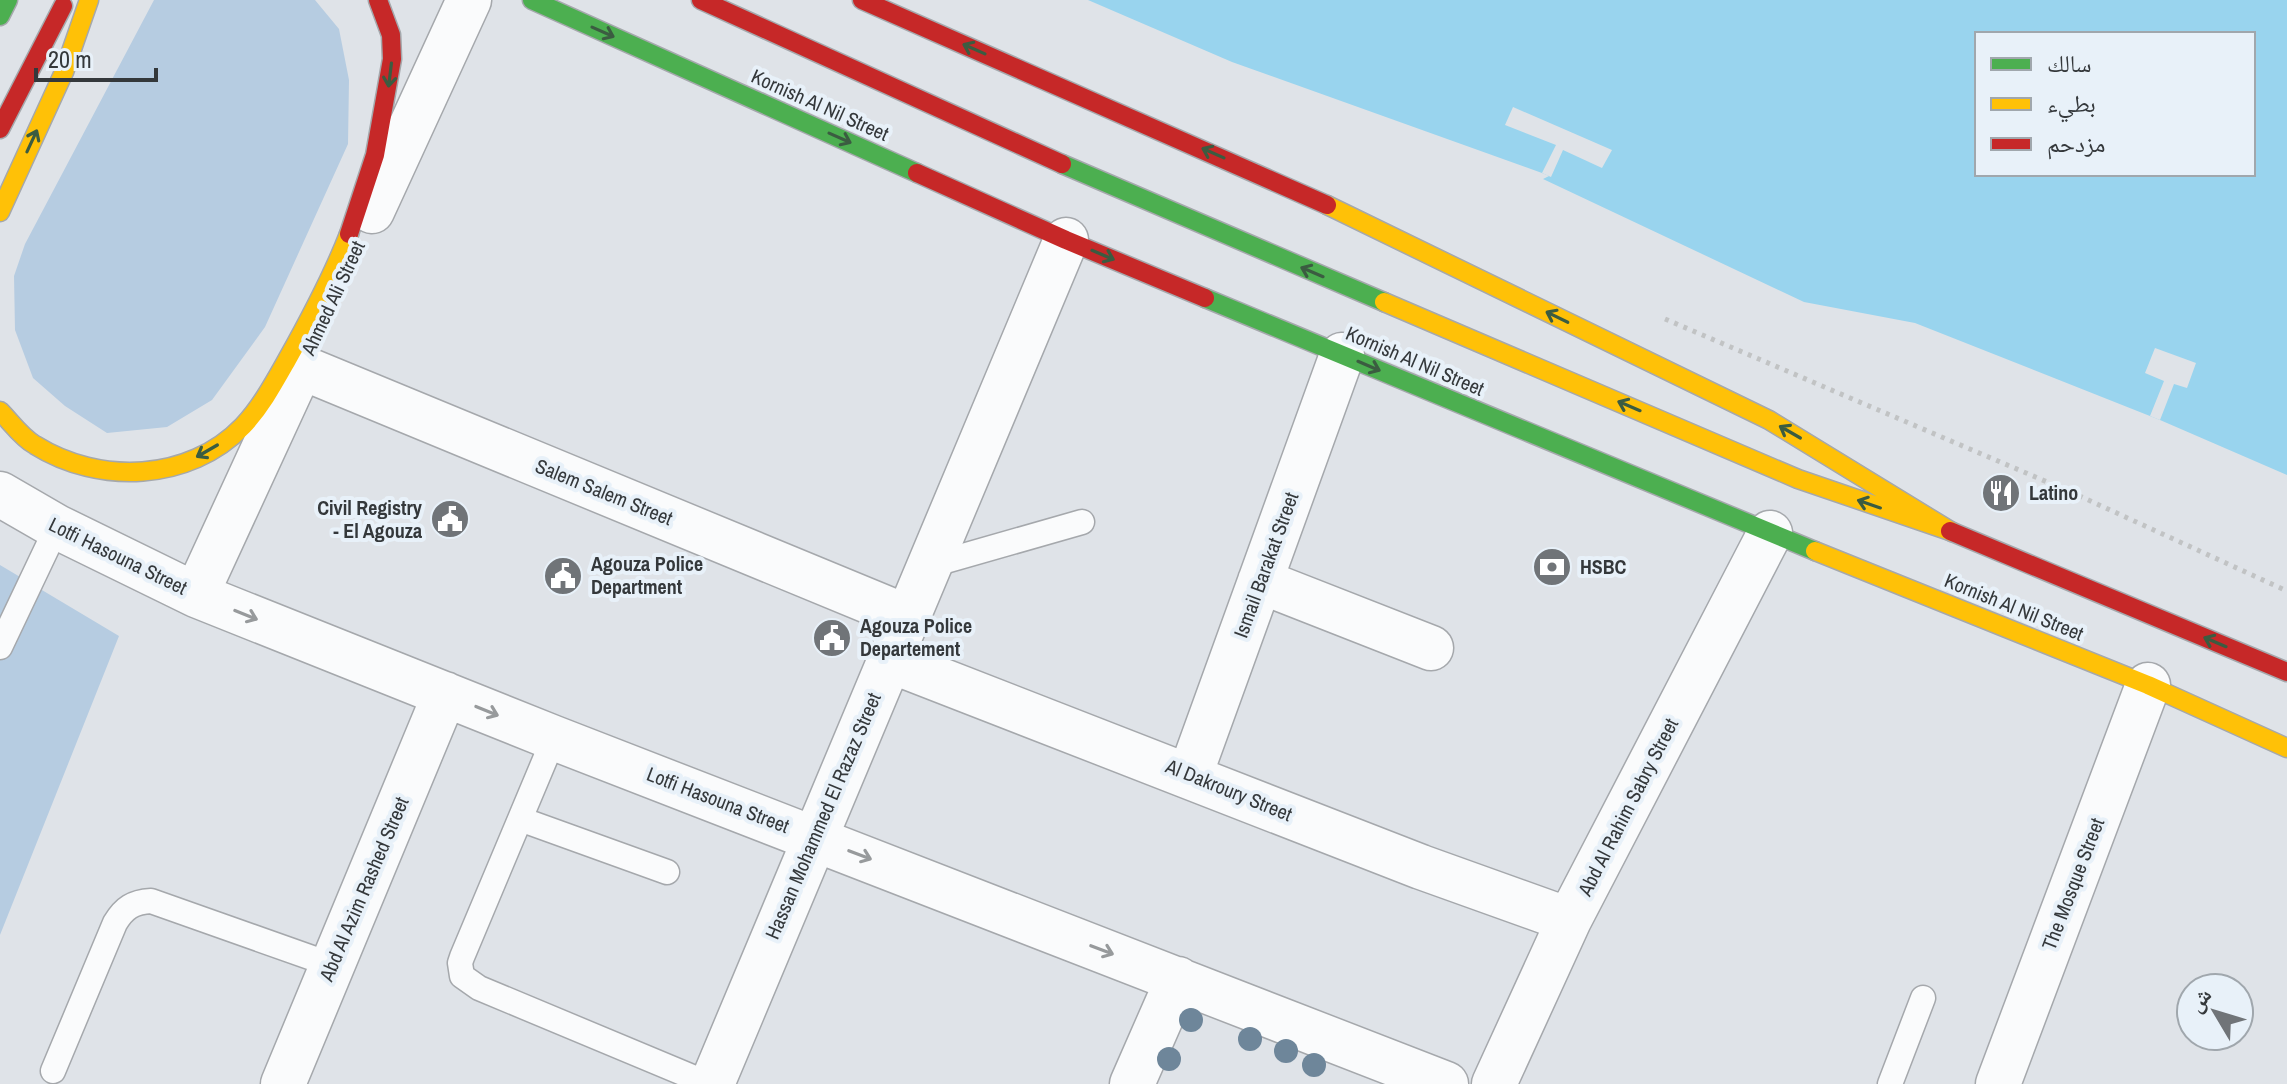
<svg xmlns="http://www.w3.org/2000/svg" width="2287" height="1084" font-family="'Archivo Narrow','Noto Naskh Arabic',sans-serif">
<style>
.green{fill:#b6cce1}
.water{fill:#99d4ee;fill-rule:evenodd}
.pier{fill:#dfe3e8}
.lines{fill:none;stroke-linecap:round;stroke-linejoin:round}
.lane-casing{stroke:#a5a8ac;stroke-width:27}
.street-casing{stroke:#a5a8ac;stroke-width:47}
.fast-casing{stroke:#a5a8ac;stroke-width:21}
.slow-casing{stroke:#a5a8ac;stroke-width:21}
.jam-casing{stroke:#a5a8ac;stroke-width:21}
.path{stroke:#c1c3c4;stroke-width:5;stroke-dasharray:4 6;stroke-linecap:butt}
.lane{stroke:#fafbfc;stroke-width:24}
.street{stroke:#fafbfc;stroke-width:44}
.fast{stroke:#4caf50;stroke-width:18}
.slow{stroke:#ffc107;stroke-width:18}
.jam{stroke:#c62828;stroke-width:18}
.tree{fill:#6e869a}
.oneway{stroke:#3b5c41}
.oneway2{stroke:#979a9c}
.labels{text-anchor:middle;stroke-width:8;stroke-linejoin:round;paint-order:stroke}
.street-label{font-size:20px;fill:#34383b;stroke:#e8f1f9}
.poi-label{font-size:20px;font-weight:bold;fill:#34383b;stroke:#e8f1f9;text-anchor:start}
</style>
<rect width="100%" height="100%" fill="#dfe3e8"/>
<!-- green -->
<path class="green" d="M 154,0 L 315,0 L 339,29 L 349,80 L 348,144 L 265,327 L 212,400 L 167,427 L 107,433 L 65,406 L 33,378 L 15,330 L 14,276 L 25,244 Z
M 0,565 L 119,636 L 0,935 Z"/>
<!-- water -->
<path class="water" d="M 1088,0 L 2287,0 L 2287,475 L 2160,420 L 1915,323 L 1804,302 L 1543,179 L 1549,176 L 1542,173 L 1232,62 ZM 1977,34 L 2253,34 L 2253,174 L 1977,174 Z"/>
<!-- pier -->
<path class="pier" d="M 1513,107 L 1612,150 L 1602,168 L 1563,150 L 1551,177 L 1542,173 L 1556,145 L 1505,125 Z
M 2155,348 L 2196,363 L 2187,388 L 2174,384 L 2160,420 L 2150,416 L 2164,381 L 2145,373 Z"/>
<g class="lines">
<defs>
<path id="lane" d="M 928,566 L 1082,522
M 0,647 L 57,527
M 554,738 L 462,957 L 460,963 L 462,976 L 479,988 L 709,1084
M 520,819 L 667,872
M 53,1071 L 115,923 C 124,908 133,902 151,901 L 332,965
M 1890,1084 L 1923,998"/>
<path id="street" d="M 372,211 L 469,0
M 301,367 L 907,617
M 0,494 L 57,527 L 196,595 L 554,738 L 1446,1084
M 1260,581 L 1431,648
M 196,595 L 302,365
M 889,660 L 1421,867 L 1569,920
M 1190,775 L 1342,355
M 283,1084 L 445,694
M 712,1084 L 1066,240
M 1132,1084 L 1178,979
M 1494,1084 L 1569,920 L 1770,533
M 1998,1084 L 2148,685"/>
<path id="fast" d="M 532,0 L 917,173
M 0,16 L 8,0
M 1062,164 L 1384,302
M 1205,298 L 1815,551"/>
<path id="slow" d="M 1327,205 L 1769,420 L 1952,532
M 0,212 L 64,72 L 89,0
M 1384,302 L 1798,479 L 1950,531
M 0,411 C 11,422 21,437 35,445 C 99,485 189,482 243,426 C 261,407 274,383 287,360 C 310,319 332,278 349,234
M 1815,551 L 2148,685 L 2287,748"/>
<path id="jam" d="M 701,0 L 1062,164
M 862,0 L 1327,205
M 0,129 L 63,6
M 917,173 L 1066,240 L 1205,298
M 349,234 L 375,155 L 392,59 L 391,35 L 378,0
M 1950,531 L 2287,672"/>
</defs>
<!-- lane casing -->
<use href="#lane" class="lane-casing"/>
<!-- street casing -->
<use href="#street" class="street-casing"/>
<!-- fast casing -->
<use href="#fast" class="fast-casing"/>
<!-- slow casing -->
<use href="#slow" class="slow-casing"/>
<!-- jam casing -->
<use href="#jam" class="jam-casing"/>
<!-- path -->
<path class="path" d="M 1665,319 L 2073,493 L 2287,591"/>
<!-- lane -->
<use href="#lane" class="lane"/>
<!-- street -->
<use href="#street" class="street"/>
<!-- fast -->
<use href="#fast" class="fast"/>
<!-- slow -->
<use href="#slow" class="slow"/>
<!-- jam -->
<use href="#jam" class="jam"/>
</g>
<!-- trees -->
<g class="tree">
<circle cx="1191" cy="1020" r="12"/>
<circle cx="1250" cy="1039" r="12"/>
<circle cx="1286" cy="1051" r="12"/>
<circle cx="1169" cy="1059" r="12"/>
<circle cx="1314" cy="1065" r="12"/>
</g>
<!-- one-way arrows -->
<defs><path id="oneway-shaft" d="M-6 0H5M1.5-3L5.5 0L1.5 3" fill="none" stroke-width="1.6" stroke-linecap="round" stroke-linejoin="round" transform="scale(2)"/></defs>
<g class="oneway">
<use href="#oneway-shaft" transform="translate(603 32) rotate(24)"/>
<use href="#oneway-shaft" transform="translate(974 49) rotate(-156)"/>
<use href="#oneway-shaft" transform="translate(390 75) rotate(97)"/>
<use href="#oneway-shaft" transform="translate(840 138) rotate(24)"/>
<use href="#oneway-shaft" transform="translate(32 141) rotate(-65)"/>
<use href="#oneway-shaft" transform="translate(1213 153) rotate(-156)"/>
<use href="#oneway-shaft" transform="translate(1103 255) rotate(23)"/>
<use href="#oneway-shaft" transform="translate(1312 272) rotate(-157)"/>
<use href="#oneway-shaft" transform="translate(1557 317) rotate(-154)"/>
<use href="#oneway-shaft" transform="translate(1369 366) rotate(23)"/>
<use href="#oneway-shaft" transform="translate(1629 406) rotate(-157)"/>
<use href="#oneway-shaft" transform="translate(1790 432) rotate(-150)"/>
<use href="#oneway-shaft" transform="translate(207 451) rotate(150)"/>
<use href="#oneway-shaft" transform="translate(1869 504) rotate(-161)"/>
<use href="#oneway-shaft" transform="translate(2215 642) rotate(-157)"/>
</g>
<g class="oneway2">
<use href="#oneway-shaft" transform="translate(246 615) rotate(22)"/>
<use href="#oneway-shaft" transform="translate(487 711) rotate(22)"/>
<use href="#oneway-shaft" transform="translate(860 855) rotate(21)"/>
<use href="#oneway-shaft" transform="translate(1102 950) rotate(21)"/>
</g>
<!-- icons -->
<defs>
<symbol id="restaurant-disc" viewBox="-11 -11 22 22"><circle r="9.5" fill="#707478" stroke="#e8f1f9"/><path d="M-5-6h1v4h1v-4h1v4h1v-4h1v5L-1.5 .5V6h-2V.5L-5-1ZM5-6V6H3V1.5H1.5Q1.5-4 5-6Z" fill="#fff"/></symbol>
<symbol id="civic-disc" viewBox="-11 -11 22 22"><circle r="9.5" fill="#707478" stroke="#e8f1f9"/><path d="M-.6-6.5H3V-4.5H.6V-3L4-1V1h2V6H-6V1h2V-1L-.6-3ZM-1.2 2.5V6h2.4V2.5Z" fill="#fff"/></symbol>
<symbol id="bank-disc" viewBox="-11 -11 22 22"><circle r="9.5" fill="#707478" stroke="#e8f1f9"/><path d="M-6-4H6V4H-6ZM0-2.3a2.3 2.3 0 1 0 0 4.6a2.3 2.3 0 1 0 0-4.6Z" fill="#fff"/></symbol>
</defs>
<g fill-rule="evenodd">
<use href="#restaurant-disc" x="1979" y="471" width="44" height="44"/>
<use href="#civic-disc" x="428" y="497" width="44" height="44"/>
<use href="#bank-disc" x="1530" y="545" width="44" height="44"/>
<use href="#civic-disc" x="541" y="554" width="44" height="44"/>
<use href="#civic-disc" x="810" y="616" width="44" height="44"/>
</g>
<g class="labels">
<!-- street labels -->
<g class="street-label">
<text transform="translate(820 105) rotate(24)" y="7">Kornish Al Nil Street</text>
<text transform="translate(333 298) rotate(-65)" y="7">Ahmed Ali Street</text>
<text transform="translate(1415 361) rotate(23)" y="7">Kornish Al Nil Street</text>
<text transform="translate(604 492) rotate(22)" y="7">Salem Salem Street</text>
<text transform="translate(118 556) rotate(26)" y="7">Lotfi Hasouna Street</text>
<text transform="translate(1266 565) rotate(-70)" y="7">Ismail Barakat Street</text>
<text transform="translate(2014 607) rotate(22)" y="7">Kornish Al Nil Street</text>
<text transform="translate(1229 790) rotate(22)" y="7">Al Dakroury Street</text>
<text transform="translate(718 800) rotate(21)" y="7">Lotfi Hasouna Street</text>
<text transform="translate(1628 807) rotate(-63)" y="7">Abd Al Rahim Sabry Street</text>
<text transform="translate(823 816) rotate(-67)" y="7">Hassan Mohammed El Razaz Street</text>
<text transform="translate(2073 884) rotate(-69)" y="7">The Mosque Street</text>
<text transform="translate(364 889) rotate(-67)" y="7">Abd Al Azim Rashed Street</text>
</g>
<!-- poi labels -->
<g class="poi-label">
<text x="2029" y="500">Latino</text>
<text x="422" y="515" text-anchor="end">Civil Registry<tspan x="422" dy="23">- El Agouza</tspan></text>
<text x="591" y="571">Agouza Police<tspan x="591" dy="23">Department</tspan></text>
<text x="1580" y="574">HSBC</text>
<text x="860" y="633">Agouza Police<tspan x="860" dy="23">Departement</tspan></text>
</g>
</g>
<!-- legend -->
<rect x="1975" y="32" width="280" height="144" fill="#e8f1f9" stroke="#a0a7ad" stroke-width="2"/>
<rect x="1991" y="58" width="40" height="12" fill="#4caf50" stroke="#a0a7ad" stroke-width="2"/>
<text x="2047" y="72" font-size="24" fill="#34383b">سالك</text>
<rect x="1991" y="98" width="40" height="12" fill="#ffc107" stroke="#a0a7ad" stroke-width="2"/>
<text x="2047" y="112" font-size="24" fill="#34383b">بطيء</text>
<rect x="1991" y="138" width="40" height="12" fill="#c62828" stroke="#a0a7ad" stroke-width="2"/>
<text x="2047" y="152" font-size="24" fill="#34383b">مزدحم</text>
<!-- north arrow -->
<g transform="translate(2215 1012) rotate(308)"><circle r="38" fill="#e8f1f9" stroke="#a0a7ad" stroke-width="2"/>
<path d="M0-6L14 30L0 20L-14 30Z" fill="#707478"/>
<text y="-12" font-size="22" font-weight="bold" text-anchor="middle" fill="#34383b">ش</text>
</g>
<!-- scale -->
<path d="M36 68v12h120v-12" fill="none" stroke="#34383b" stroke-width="4"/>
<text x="48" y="68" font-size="24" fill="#34383b" stroke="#e8f1f9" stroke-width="6" paint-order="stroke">20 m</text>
</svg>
